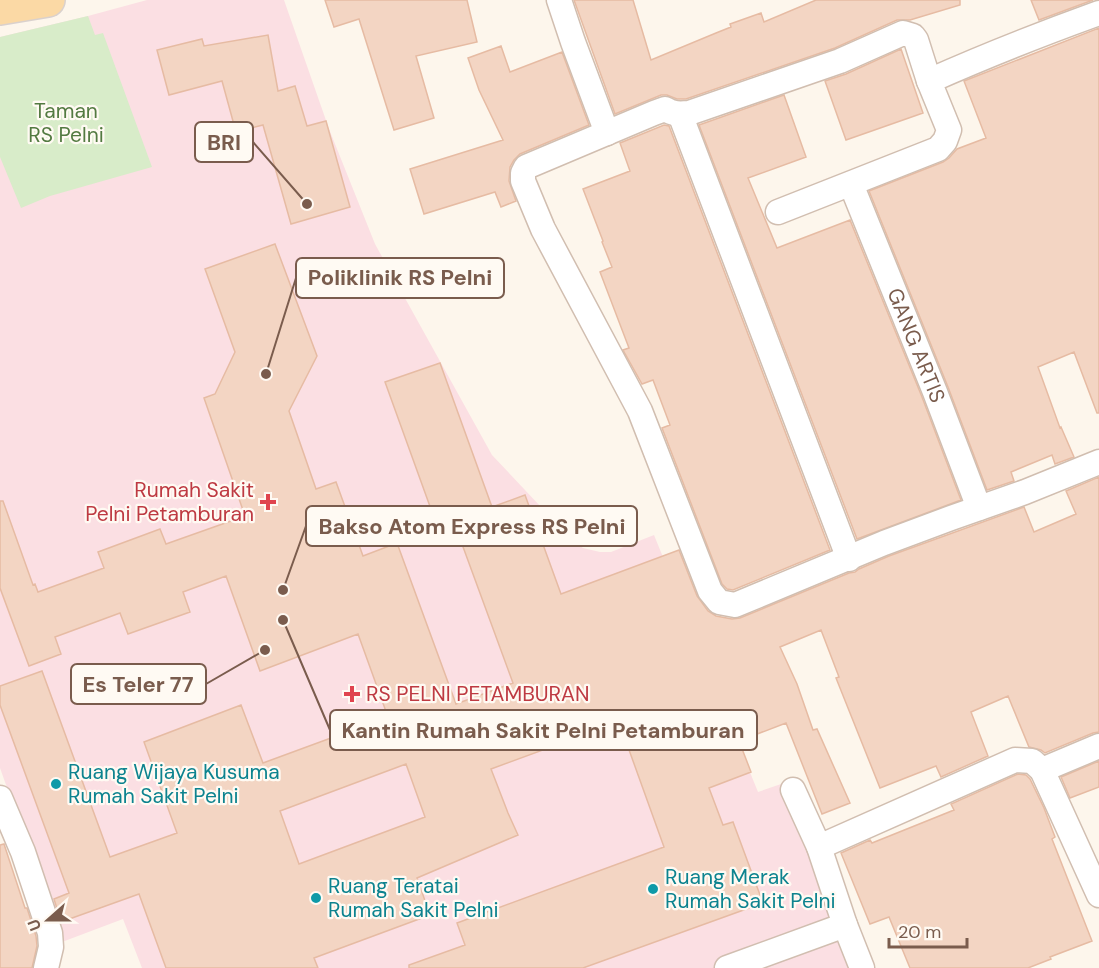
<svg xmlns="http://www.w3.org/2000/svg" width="1099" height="968" font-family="'DM Sans',sans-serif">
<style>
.medical{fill:#fbdfe3}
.green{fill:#d8ecc9}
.building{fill:#f3d5c3;stroke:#e6bba3;stroke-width:1.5;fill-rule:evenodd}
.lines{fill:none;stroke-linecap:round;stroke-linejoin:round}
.street-casing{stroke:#d1beb0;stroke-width:27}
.primary-casing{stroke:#dad1cd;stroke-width:36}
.street{stroke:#fff;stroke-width:24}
.primary{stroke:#fbd9a5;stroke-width:33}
.health-dot{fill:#e0444e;stroke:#fffaf3;stroke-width:2}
.culture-dot{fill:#0f9aa8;stroke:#fffaf3;stroke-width:2}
.labels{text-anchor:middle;stroke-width:4.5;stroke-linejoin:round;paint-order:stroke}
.park-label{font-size:21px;fill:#537a41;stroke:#fffaf3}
.street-label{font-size:21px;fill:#7a5c4d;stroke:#fffaf3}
.health-label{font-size:21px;fill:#be3a42;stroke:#fffaf3;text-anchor:end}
.culture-label{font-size:21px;fill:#0d838f;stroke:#fffaf3;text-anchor:start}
.leader{fill:none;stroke:#7a5c4d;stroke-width:2}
.callout-dot{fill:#7a5c4d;stroke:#fffaf3;stroke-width:2}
.callout{fill:#fffaf3;stroke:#7a5c4d;stroke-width:2}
.callout-label{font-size:22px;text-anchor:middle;font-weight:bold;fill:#7a5c4d}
</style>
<rect width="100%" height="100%" fill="#fdf6ec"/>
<!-- medical -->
<path class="medical" d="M 147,0 L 284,0 L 329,129 L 375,244 L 492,455 L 573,541 L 583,548 L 600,552 L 611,552 L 654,535 L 758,792 L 784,783 L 853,968 L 142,968 L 123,919 L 62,942 L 0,768 L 0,37 L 88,16 Z"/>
<!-- green -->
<path class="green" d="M 88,16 L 95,35 L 103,33 L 152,167 L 50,196 L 21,208 L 0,157 L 0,37 Z"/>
<!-- building -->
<path class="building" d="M 325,0 L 467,0 L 477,42 L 416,56 L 434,118 L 394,130 L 359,19 L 334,27 Z
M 574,0 L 633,0 L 651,60 L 716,33 L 731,27 L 730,24 L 761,13 L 764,22 L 816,0 L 960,0 L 960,5 L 910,20 L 897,20 L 835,48 L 686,99 L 677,99 L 667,95 L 661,95 L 615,114 Z
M 1031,0 L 1093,0 L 1039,20 Z
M 1099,28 L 1099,413 L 1097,413 L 1074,352 L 1038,367 L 1060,428 L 1061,427 L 1074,457 L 1055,464 L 1052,455 L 1011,472 L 1014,481 L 987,490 L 948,387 L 869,191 L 943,162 L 949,158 L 957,149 L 986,138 L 964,81 Z
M 268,35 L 278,91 L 295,86 L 307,126 L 326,121 L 350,207 L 291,224 L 263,125 L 236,132 L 222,81 L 169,95 L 157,50 L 202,39 L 204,46 Z
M 501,46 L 510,72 L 562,52 L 589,125 L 520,154 L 514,160 L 510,167 L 509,181 L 516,201 L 501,207 L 495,192 L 424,214 L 410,169 L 503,140 L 479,90 L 468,58 Z
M 901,49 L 923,113 L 846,140 L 825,81 L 846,74 Z
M 784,95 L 806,157 L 748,178 L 777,248 L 850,220 L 922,397 L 961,500 L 857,539 L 699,125 Z
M 664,125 L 669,126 L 830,550 L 733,590 L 727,589 L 722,584 L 662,428 L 670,425 L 653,380 L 642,384 L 623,350 L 629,348 L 600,272 L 612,267 L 602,242 L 603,241 L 583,189 L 630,171 L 620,143 Z
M 275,244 L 317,356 L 289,411 L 316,489 L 336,482 L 363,556 L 397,543 L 456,704 L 513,683 L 448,506 L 432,512 L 385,382 L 440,363 L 492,507 L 525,495 L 561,594 L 679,550 L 697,596 L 708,611 L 716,616 L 732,619 L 740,618 L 849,573 L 855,572 L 859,569 L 889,556 L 1024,507 L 1034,532 L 1076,514 L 1066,491 L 1099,477 L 1099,732 L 1093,733 L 1045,753 L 1041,750 L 1029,747 L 1008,696 L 971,712 L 988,756 L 941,777 L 936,766 L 880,788 L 836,678 L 839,677 L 821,630 L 780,647 L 797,684 L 813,730 L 817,729 L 850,803 L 822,814 L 786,723 L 739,741 L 751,772 L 709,788 L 723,825 L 733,822 L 763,903 L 583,968 L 409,968 L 409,965 L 465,945 L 457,923 L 664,847 L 619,722 L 491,769 L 508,813 L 518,835 L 417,878 L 430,915 L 314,958 L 318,968 L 166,968 L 139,894 L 61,922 L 54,899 L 69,893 L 0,705 L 0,686 L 42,671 L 110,857 L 177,833 L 144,742 L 241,705 L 263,763 L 388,717 L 358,634 L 260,671 L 226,576 L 183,592 L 190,612 L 128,634 L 120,613 L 55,637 L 61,654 L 29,666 L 0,588 L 0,501 L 3,501 L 33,585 L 35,584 L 38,592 L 104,568 L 98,552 L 160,529 L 166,544 L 245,516 L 204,398 L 215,394 L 235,352 L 205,269 ZM 406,764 L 425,817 L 299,864 L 280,811 Z
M 1099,761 L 1099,787 L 1070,798 L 1061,777 Z
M 1018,774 L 1026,775 L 1030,779 L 1044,808 L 1055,837 L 1052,839 L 1092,941 L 1050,957 L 1051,959 L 1028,968 L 910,968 L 889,917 L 870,924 L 841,853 L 870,840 L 872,843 L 954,810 L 951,804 Z
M 4,844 L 25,908 L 27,908 L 36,936 L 37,946 L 32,968 L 0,968 L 0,845 Z"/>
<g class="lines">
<defs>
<g id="street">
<path d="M 559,0 L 573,42 L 607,133"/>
<path d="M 929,81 L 916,40 L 913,36 L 903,33 L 840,61 L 689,113 C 679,114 673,114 665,109 L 654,113 L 526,167 L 523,173 L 523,181 L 543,229 L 640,411 L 710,591 L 719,602 L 735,605 L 884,543 L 951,518 L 1025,492 L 1099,462"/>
<path d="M 680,114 L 849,559"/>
<path id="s1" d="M 851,184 L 935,392 L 979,508"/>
<path d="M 778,212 L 938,149 L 945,141 L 949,130 L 929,81 C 985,56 1041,34 1099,13"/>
<path d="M 1042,770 L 1099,746"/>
<path d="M 793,790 L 819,847 L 845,925 L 862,968"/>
<path d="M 0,798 L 23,852 L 50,933 L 51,947 L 46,968"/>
<path d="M 819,847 L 1015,760 L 1032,761 L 1042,770 L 1099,895"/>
<path d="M 727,968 L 845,925"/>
</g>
<path id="primary" d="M 0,8 L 48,0"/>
</defs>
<!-- street casing -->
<use href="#street" class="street-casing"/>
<!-- primary casing -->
<use href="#primary" class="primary-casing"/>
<!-- street -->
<use href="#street" class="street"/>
<!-- primary -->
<use href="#primary" class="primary"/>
</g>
<!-- markers -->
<g class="health-dot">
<path d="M265 493h6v6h6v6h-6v6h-6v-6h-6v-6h6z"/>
<path d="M349 685h6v6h6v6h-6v6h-6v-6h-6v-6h6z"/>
</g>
<g class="culture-dot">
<circle cx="56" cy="784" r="6"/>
<circle cx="653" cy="889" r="6"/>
<circle cx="316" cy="898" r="6"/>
</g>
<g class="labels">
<!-- park labels -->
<g class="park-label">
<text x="66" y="118">Taman<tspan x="66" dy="24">RS Pelni</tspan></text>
</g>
<!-- street labels -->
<g class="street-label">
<text dy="7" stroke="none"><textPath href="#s1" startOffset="174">GANG ARTIS</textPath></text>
</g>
<!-- health labels -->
<g class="health-label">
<text x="254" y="497">Rumah Sakit<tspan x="254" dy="24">Pelni Petamburan</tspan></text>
<text x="366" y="701" text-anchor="start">RS PELNI PETAMBURAN</text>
</g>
<!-- culture labels -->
<g class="culture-label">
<text x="68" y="779">Ruang Wijaya Kusuma<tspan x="68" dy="24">Rumah Sakit Pelni</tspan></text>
<text x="665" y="884">Ruang Merak<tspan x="665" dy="24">Rumah Sakit Pelni</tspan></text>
<text x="328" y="893">Ruang Teratai<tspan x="328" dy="24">Rumah Sakit Pelni</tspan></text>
</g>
</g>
<!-- callouts -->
<path class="leader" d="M307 204L253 142M266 374L296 278M283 590L306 526M265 650L206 684M283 620L330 730"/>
<g class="callout-dot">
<circle cx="307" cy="204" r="6"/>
<circle cx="266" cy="374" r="6"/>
<circle cx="283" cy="590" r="6"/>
<circle cx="265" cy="650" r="6"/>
<circle cx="283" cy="620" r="6"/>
</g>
<g class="callout">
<rect x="195" y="122" width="58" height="40" rx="6"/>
<rect x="296" y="258" width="208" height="40" rx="6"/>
<rect x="306" y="506" width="331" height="40" rx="6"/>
<rect x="71" y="664" width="135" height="40" rx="6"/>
<rect x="330" y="710" width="427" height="40" rx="6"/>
</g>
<g class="callout-label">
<text x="224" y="150">BRI</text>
<text x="400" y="285">Poliklinik RS Pelni</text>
<text x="472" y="534">Bakso Atom Express RS Pelni</text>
<text x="138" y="692">Es Teler 77</text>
<text x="543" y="738">Kantin Rumah Sakit Pelni Petamburan</text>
</g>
<!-- north arrow -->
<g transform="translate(48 920) rotate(249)" stroke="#fffaf3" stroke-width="4.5" paint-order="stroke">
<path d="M0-4.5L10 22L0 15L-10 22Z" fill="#7a5c4d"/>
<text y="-9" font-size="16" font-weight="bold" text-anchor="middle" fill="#7a5c4d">U</text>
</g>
<!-- scale -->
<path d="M889 938v9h78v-9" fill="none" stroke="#7a5c4d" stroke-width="3"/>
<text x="898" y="938" font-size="18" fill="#7a5c4d" stroke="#fffaf3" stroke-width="4.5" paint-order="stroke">20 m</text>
</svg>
